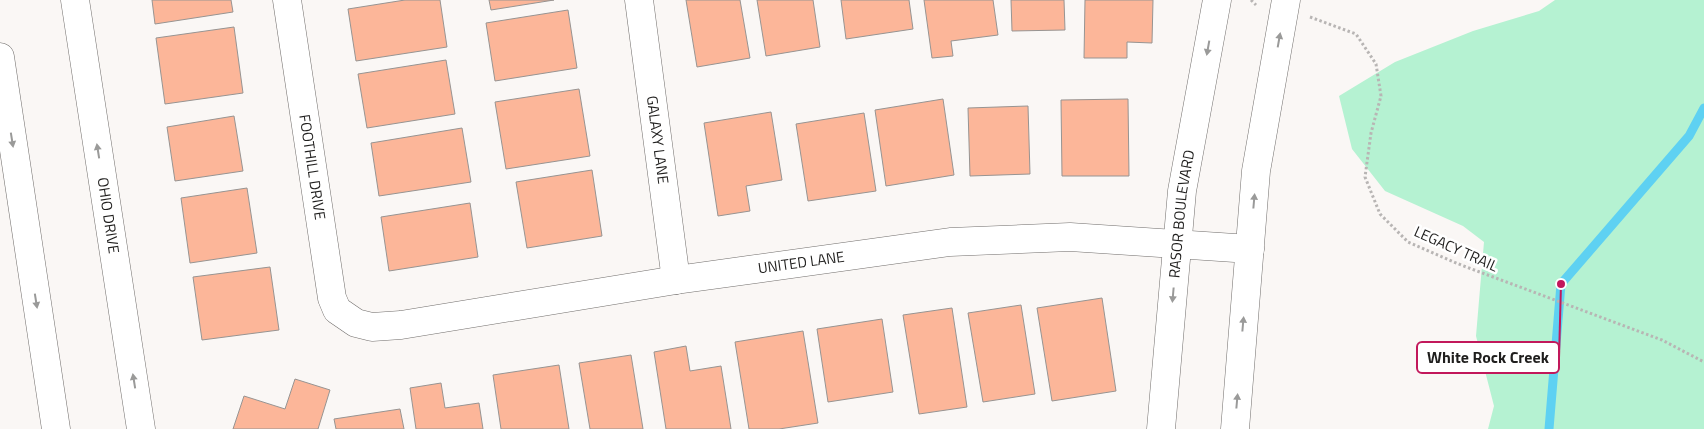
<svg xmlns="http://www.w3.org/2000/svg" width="1704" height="429" font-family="'Titillium Web',sans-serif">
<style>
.green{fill:#b5f2d2}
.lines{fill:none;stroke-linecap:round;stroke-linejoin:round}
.stream{stroke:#5ed1f2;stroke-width:9}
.building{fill:#fcb699;stroke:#979492}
.minor-casing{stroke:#716e6c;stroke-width:29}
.secondary-casing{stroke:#716e6c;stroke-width:29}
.path{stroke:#b8b5b4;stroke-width:3;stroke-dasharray:2.5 2.5;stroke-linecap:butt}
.minor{stroke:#fff;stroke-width:28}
.secondary{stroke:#fff;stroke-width:28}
.oneway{fill:#9a9a99}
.labels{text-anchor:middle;stroke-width:5;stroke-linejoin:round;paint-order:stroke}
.street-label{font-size:15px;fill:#1f1e1d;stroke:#fff}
.leader{fill:none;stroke:#c2185b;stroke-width:2}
.callout-dot{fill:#c2185b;stroke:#fff;stroke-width:2}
.callout{fill:#fff;stroke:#c2185b;stroke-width:2}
.callout-label{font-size:16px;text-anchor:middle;font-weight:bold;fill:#1f1e1d}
</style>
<rect width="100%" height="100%" fill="#faf7f5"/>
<!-- green -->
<path class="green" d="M 1555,0 L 1704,0 L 1704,429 L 1488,429 L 1494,406 L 1476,336 L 1484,242 L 1463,226 L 1385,191 L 1352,149 L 1339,96 L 1395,62 L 1473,31 L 1539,11 Z"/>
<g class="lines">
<!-- stream -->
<path class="stream" d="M 1549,429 L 1561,284 L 1689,136 L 1704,108"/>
</g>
<!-- building -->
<path class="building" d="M 152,0 L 231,0 L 233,12 L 155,24 Z
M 405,0 L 440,0 L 447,47 L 356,61 L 348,9 Z
M 489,0 L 554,0 L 491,10 Z
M 686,0 L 740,0 L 750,58 L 697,67 Z
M 757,0 L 813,0 L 820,47 L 766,56 Z
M 841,0 L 909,0 L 913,29 L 846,39 Z
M 924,0 L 993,0 L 998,35 L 951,41 L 953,56 L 932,58 Z
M 1011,0 L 1064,0 L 1065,30 L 1012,31 Z
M 1085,0 L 1153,0 L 1152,43 L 1127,42 L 1127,58 L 1084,58 Z
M 568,10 L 577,68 L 495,81 L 486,23 Z
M 234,27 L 243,93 L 165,104 L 156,38 Z
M 446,60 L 455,114 L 367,128 L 358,74 Z
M 579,89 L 590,156 L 506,169 L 495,102 Z
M 943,99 L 954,175 L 886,186 L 875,110 Z
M 1128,99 L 1129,176 L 1062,176 L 1061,100 Z
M 1028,106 L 1030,174 L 970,176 L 968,108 Z
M 771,112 L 782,180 L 746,186 L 750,211 L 718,216 L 704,123 Z
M 864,113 L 876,191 L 808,201 L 796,124 Z
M 234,116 L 243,171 L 175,181 L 167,127 Z
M 462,128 L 471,182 L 379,196 L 371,143 Z
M 592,170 L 602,236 L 527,248 L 516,182 Z
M 247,188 L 257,253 L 190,263 L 181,198 Z
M 470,203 L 478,257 L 389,271 L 381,217 Z
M 270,267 L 279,330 L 202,340 L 193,277 Z
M 1102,298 L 1116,391 L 1052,401 L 1037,308 Z
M 1021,305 L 1035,394 L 983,402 L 968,313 Z
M 952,308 L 967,407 L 919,414 L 903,315 Z
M 882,319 L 893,392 L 828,402 L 817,329 Z
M 803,331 L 818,423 L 779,429 L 749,429 L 735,342 Z
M 686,346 L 690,371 L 721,366 L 731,429 L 666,429 L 654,352 Z
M 631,355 L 643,429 L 590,429 L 579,363 Z
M 559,365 L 569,429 L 501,429 L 493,375 Z
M 295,379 L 330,390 L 318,429 L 233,429 L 244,396 L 285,409 Z
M 441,383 L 445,408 L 479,403 L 483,429 L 416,429 L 410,388 Z
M 400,409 L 404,429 L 336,429 L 334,419 Z"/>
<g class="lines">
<defs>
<g id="minor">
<path id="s1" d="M 287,0 L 332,298 L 337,310 L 356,323 L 372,327 L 401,325 L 676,280 L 950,242 L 1070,237 L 1250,249"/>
<path id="s2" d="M 639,0 L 676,280"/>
</g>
<g id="secondary">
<path id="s3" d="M 75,0 L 141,429"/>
<path d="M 0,57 L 56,429"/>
<path id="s4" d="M 1161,429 L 1182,191 L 1217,0"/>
<path d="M 1235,429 L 1256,171 L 1286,0"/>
</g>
</defs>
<!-- minor casing -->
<use href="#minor" class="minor-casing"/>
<!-- secondary casing -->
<use href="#secondary" class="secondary-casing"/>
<!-- path -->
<path class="path" d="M 1251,0 L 1256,5
M 1310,17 L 1356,34 L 1376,64 L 1381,96 L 1371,133 L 1365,177 L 1380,214 L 1408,242 L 1461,265 L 1662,340 L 1704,362"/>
<!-- minor -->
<use href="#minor" class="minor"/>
<!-- secondary -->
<use href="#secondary" class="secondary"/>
</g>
<!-- one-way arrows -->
<defs><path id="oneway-solid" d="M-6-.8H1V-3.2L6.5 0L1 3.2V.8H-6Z" transform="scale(1.25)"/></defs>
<g class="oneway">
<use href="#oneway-solid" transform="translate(1279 40) rotate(-80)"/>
<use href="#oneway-solid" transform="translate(1208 48) rotate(100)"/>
<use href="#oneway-solid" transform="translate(12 140) rotate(81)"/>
<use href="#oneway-solid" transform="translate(98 151) rotate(-99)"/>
<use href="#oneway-solid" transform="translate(1254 201) rotate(-85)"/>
<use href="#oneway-solid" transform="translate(1173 295) rotate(95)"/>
<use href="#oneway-solid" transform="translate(36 301) rotate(81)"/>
<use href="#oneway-solid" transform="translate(1243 324) rotate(-85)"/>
<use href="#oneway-solid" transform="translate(134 381) rotate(-99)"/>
<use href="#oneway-solid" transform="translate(1237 401) rotate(-85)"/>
</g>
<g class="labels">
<!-- street labels -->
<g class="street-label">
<text dy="5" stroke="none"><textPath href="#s2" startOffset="141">GALAXY LANE</textPath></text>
<text dy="5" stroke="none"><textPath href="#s1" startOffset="169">FOOTHILL DRIVE</textPath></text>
<text dy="5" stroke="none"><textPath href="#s3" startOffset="218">OHIO DRIVE</textPath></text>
<text dy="5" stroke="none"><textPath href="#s4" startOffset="216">RASOR BOULEVARD</textPath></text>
<text transform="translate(1456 249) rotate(24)" y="5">LEGACY TRAIL</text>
<text dy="5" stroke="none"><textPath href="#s1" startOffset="788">UNITED LANE</textPath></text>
</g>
</g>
<!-- callouts -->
<path class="leader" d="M1561 284L1559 358"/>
<circle class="callout-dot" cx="1561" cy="284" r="5"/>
<rect class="callout" x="1417" y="342" width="142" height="31" rx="5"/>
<g class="callout-label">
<text x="1488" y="363">White Rock Creek</text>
</g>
</svg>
